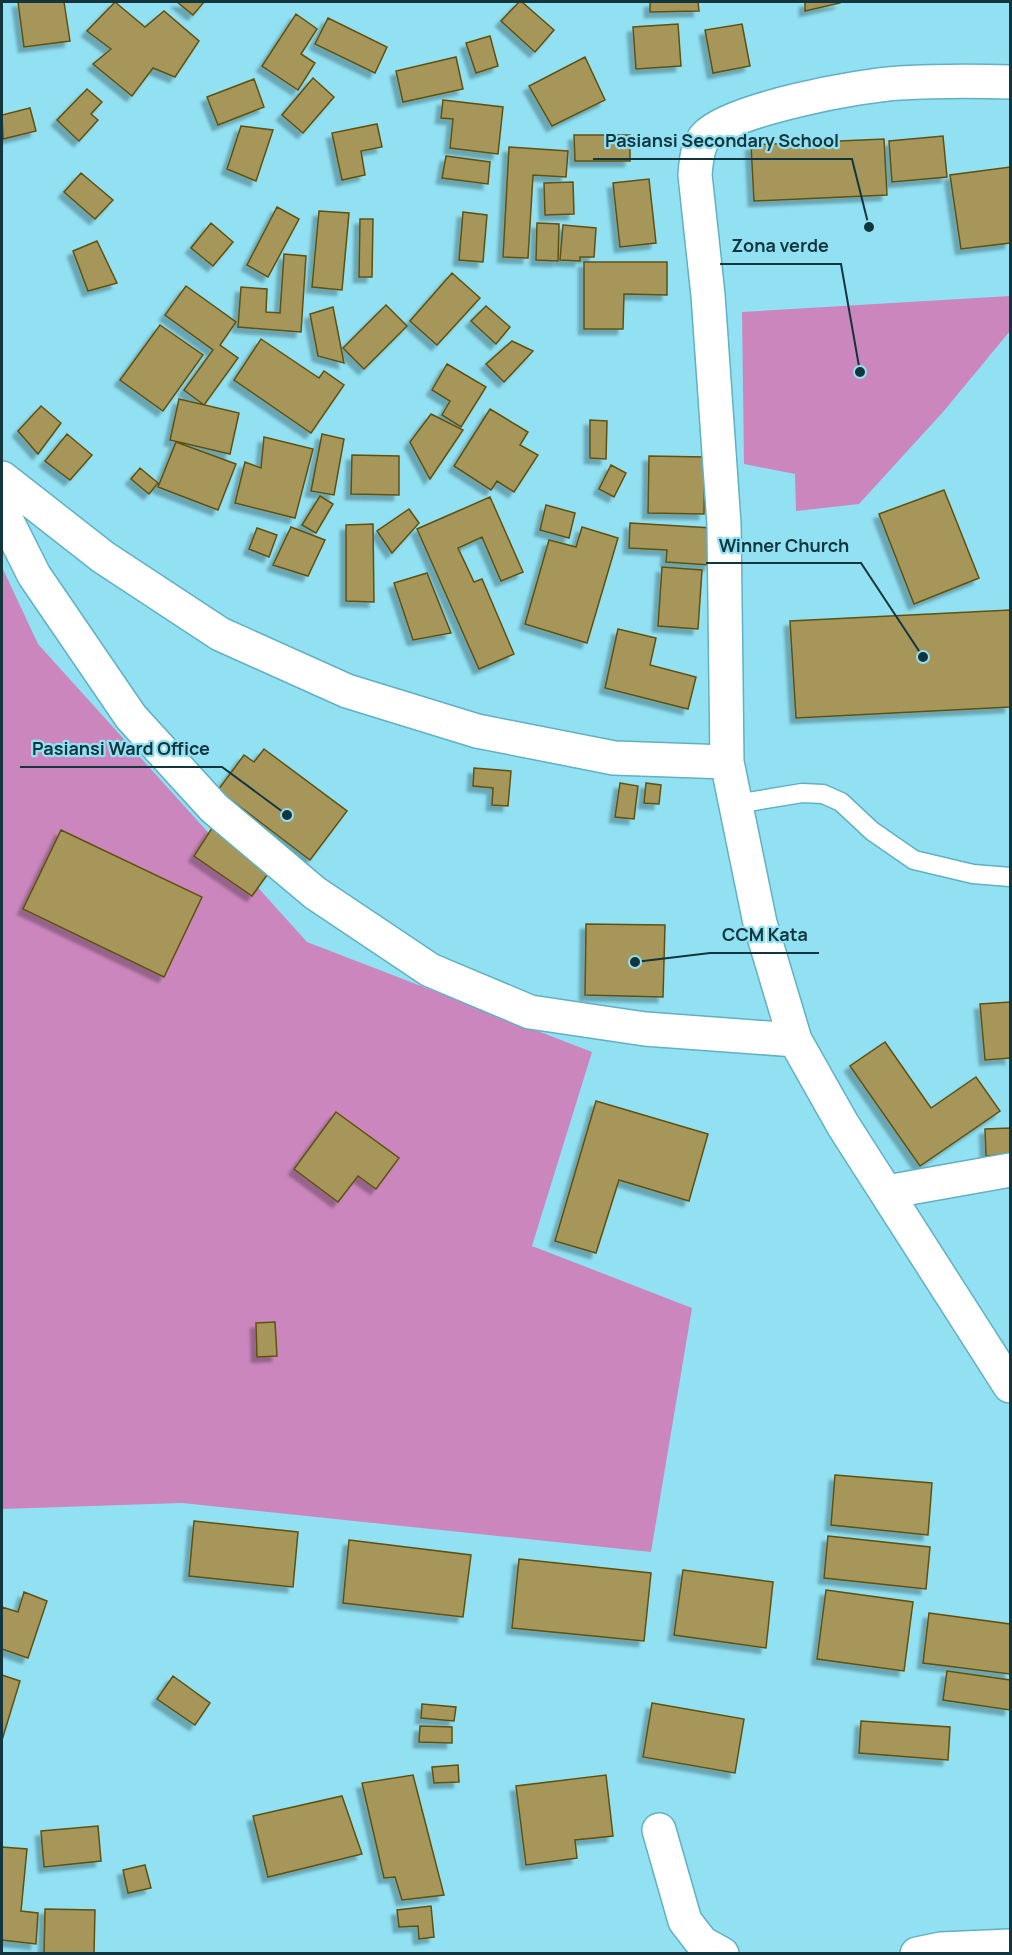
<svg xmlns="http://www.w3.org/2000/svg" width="1012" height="1955" font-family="Manrope,sans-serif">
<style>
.green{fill:#cb87bd}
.building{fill:#a7965a;stroke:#605110;stroke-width:1.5;filter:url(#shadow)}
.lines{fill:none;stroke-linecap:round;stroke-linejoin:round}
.lane-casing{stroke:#61b0c3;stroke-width:21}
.street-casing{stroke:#61b0c3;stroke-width:36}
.lane{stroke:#fff;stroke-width:18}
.street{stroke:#fff;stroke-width:33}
.leader{fill:none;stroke:#13353d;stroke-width:2}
.callout-dot{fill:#13353d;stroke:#91e1f3;stroke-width:2}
.callout-label{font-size:18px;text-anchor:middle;font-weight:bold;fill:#13353d;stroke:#91e1f3;stroke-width:4.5;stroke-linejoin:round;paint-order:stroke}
</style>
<defs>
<filter id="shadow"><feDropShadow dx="-5.5" dy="5.5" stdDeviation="1.5" flood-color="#0004"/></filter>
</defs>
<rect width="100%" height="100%" fill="#91e1f3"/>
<!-- green -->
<path class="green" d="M 1010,296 L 1010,331 L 943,412 L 859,504 L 796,511 L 795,474 L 744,464 L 742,312 Z
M 2,567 L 38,644 L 307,942 L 592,1052 L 532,1246 L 692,1308 L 651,1552 L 182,1503 L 2,1509 Z"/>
<!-- building -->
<path class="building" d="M 18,2 L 64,2 L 70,41 L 24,47 Z
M 115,2 L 145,27 L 164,11 L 199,41 L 175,77 L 153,68 L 132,96 L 93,64 L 111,49 L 87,31 Z
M 177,2 L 204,2 L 193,15 Z
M 519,2 L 522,2 L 554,30 L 535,52 L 501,21 Z
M 650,2 L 698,2 L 699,11 L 650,12 Z
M 805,2 L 840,2 L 840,3 L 805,11 Z
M 296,14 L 317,29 L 301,54 L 315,63 L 298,90 L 262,66 Z
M 328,18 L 387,47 L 375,73 L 315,44 Z
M 678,24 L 681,66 L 636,69 L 633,27 Z
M 742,24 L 750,66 L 713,73 L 705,30 Z
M 490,36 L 498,66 L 476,73 L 466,43 Z
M 456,57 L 463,89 L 403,102 L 396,71 Z
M 585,57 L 605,100 L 552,126 L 529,86 Z
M 313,78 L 334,97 L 303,133 L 282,115 Z
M 254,79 L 264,107 L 218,125 L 207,97 Z
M 87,89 L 102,102 L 91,114 L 98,120 L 79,141 L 57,120 Z
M 443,100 L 503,107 L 498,154 L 450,148 L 453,119 L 441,118 Z
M 30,108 L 36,131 L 3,139 L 2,115 Z
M 377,124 L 382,147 L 361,151 L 365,175 L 342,180 L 332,133 Z
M 241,126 L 273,130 L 256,181 L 227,169 Z
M 574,135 L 630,135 L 630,161 L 575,161 Z
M 943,136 L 947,177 L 892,182 L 889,141 Z
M 884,139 L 887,195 L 754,201 L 751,145 Z
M 509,147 L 568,151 L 566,177 L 533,175 L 528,258 L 503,257 Z
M 446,156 L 490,162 L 488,184 L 442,178 Z
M 1010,167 L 1010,243 L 961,249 L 950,175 Z
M 81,173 L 113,200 L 95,219 L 64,192 Z
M 649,179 L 656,243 L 620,247 L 613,183 Z
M 573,182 L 574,214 L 545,215 L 544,183 Z
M 277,207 L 299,219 L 268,277 L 247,265 Z
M 319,211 L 349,213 L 342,290 L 312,287 Z
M 463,212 L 487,215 L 483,262 L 459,260 Z
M 360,219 L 373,219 L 372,277 L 359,277 Z
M 211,223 L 233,242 L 213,266 L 191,248 Z
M 537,223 L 559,224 L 558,261 L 536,260 Z
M 563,225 L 596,228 L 594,257 L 580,257 L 580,261 L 560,260 Z
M 97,241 L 117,283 L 88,291 L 73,251 Z
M 284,254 L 306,256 L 301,332 L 238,327 L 241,287 L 267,289 L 266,312 L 280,313 Z
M 584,262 L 667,262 L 667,295 L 624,294 L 623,329 L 584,329 Z
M 452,273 L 480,298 L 437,345 L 410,321 Z
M 186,286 L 236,322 L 220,345 L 238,358 L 204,405 L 184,390 L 213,350 L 165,315 Z
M 386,305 L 407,326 L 364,369 L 343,348 Z
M 486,306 L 510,327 L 496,344 L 471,321 Z
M 333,307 L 344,363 L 318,356 L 310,314 Z
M 160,325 L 203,355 L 163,411 L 120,380 Z
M 261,339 L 319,378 L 324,371 L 344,385 L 311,433 L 234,380 Z
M 512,341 L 533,351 L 504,382 L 486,364 Z
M 447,364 L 486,387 L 461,427 L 442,415 L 450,401 L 432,390 Z
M 179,399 L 239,413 L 230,454 L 170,440 Z
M 41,406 L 61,423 L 38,454 L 18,431 Z
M 490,409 L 528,432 L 520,445 L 538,455 L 514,492 L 497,481 L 491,490 L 454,466 Z
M 431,414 L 463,430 L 430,479 L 410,442 Z
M 590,420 L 607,421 L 606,459 L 590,458 Z
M 67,434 L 92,455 L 70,480 L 45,461 Z
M 322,434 L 344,439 L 334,495 L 311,491 Z
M 264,437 L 313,449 L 295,518 L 235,503 L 245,462 L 261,468 Z
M 176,442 L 236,464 L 218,510 L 158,487 Z
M 352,455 L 399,456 L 399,495 L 351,494 Z
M 649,456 L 705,457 L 704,514 L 648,513 Z
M 611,465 L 626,473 L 614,497 L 599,489 Z
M 140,468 L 158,483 L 149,494 L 131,479 Z
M 944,490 L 979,578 L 914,604 L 879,514 Z
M 320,496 L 333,504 L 316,533 L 302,525 Z
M 490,497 L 523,572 L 501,581 L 482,537 L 458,548 L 474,582 L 482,579 L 514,654 L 479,669 L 417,529 Z
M 546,505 L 575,513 L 569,538 L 540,530 Z
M 409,509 L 419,523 L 392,553 L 377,531 Z
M 630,523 L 712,528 L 710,565 L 666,562 L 667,550 L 629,548 Z
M 373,524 L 374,602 L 346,601 L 346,525 Z
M 291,527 L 325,540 L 308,576 L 273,565 Z
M 582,527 L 618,538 L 587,643 L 525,624 L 549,540 L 576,547 Z
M 257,528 L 277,535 L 269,557 L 249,549 Z
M 662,567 L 702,570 L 698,629 L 658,626 Z
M 427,573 L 451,633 L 413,640 L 394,583 Z
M 1010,610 L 1010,707 L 796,718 L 790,621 Z
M 618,629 L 656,638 L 650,665 L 696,677 L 688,709 L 605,688 Z
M 264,749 L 347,811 L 310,860 L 218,790 L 244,755 L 254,762 Z
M 474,768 L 511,771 L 508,806 L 492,805 L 493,788 L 473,786 Z
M 620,783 L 638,786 L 634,819 L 615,817 Z
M 646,783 L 661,785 L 659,804 L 644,803 Z
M 212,828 L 272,868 L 252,896 L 194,856 Z
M 61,830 L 202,897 L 164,977 L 23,909 Z
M 586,924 L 665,925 L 663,997 L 585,995 Z
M 1010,1002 L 1010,1061 L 1010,1058 L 985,1060 L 980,1004 Z
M 885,1042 L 931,1108 L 976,1077 L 1000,1111 L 920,1166 L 850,1066 Z
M 596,1101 L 708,1134 L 689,1201 L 619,1180 L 596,1253 L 555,1241 Z
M 336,1112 L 399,1158 L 376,1189 L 358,1176 L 338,1202 L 294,1169 Z
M 1010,1128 L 1010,1154 L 986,1156 L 985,1129 Z
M 275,1322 L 277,1356 L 257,1357 L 256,1323 Z
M 835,1475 L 932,1483 L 928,1535 L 831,1525 Z
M 194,1521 L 298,1532 L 293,1587 L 189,1576 Z
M 828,1536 L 930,1547 L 926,1589 L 824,1578 Z
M 349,1540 L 471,1555 L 463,1617 L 343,1603 Z
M 519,1559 L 651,1573 L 644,1641 L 512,1628 Z
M 683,1570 L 773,1582 L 766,1648 L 674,1635 Z
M 826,1590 L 913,1602 L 904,1671 L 817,1659 Z
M 24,1592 L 47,1601 L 28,1658 L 2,1649 L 2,1607 L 18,1612 Z
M 929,1613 L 1010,1624 L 1010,1674 L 923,1663 Z
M 947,1671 L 1010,1680 L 1010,1710 L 943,1700 Z
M 2,1675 L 20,1681 L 2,1740 Z
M 173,1676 L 210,1703 L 195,1725 L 157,1699 Z
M 652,1703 L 744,1719 L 735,1773 L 643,1757 Z
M 422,1704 L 456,1707 L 454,1721 L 421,1718 Z
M 861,1721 L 950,1727 L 948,1760 L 859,1753 Z
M 420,1726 L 452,1727 L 452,1743 L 419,1742 Z
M 458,1765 L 459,1782 L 434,1783 L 432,1767 Z
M 413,1775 L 444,1895 L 402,1900 L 395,1877 L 384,1878 L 362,1783 Z
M 606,1775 L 613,1836 L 575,1840 L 577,1858 L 526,1865 L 516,1786 Z
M 342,1796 L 362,1854 L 268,1877 L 253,1816 Z
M 98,1826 L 101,1861 L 44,1867 L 41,1831 Z
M 2,1847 L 27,1849 L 21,1911 L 38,1913 L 36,1944 L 2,1940 Z
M 145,1865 L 151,1888 L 128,1893 L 123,1870 Z
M 431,1906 L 434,1937 L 419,1939 L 418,1926 L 399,1927 L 397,1910 Z
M 45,1909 L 95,1910 L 94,1954 L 44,1954 Z"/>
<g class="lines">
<defs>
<path id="lane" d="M 736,804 L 802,793 L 823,794 L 841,802 L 872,831 L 914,860 L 973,874 L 1010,877"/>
<path id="street" d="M 1010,82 C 974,81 937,81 900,83 C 861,85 731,109 706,136 C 697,145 696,163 695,175 L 708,295 L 724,524 L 727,762 L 760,923 L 795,1040 L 843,1125 L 1010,1386
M 2,478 L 103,557 L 220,634 L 347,691 L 477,731 L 614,758 L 727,762
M 2,511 L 34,575 L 131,717 L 214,808 L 315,893 L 430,970 L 530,1012 L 645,1029 L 795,1040
M 887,1192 L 1010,1170
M 659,1830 L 685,1921 L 702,1943 L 722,1954
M 917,1954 L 941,1949 L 1010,1946"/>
</defs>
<!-- lane casing -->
<use href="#lane" class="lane-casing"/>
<!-- street casing -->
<use href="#street" class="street-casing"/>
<!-- lane -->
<use href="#lane" class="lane"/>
<!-- street -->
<use href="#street" class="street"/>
</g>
<!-- callouts -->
<path class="leader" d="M869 227L852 159H593M860 372L841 264H720M923 657L861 563H706M287 815L222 767H20M635 962L710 953H819"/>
<g class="callout-dot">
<circle cx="869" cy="227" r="6"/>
<circle cx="860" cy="372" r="6"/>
<circle cx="923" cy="657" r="6"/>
<circle cx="287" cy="815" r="6"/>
<circle cx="635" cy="962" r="6"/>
</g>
<g class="callout-label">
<text x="722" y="147">Pasiansi Secondary School</text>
<text x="780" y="252">Zona verde</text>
<text x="784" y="552">Winner Church</text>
<text x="121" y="755">Pasiansi Ward Office</text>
<text x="765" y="941">CCM Kata</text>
</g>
<!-- border -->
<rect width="1012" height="1955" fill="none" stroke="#13353d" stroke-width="6"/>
</svg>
